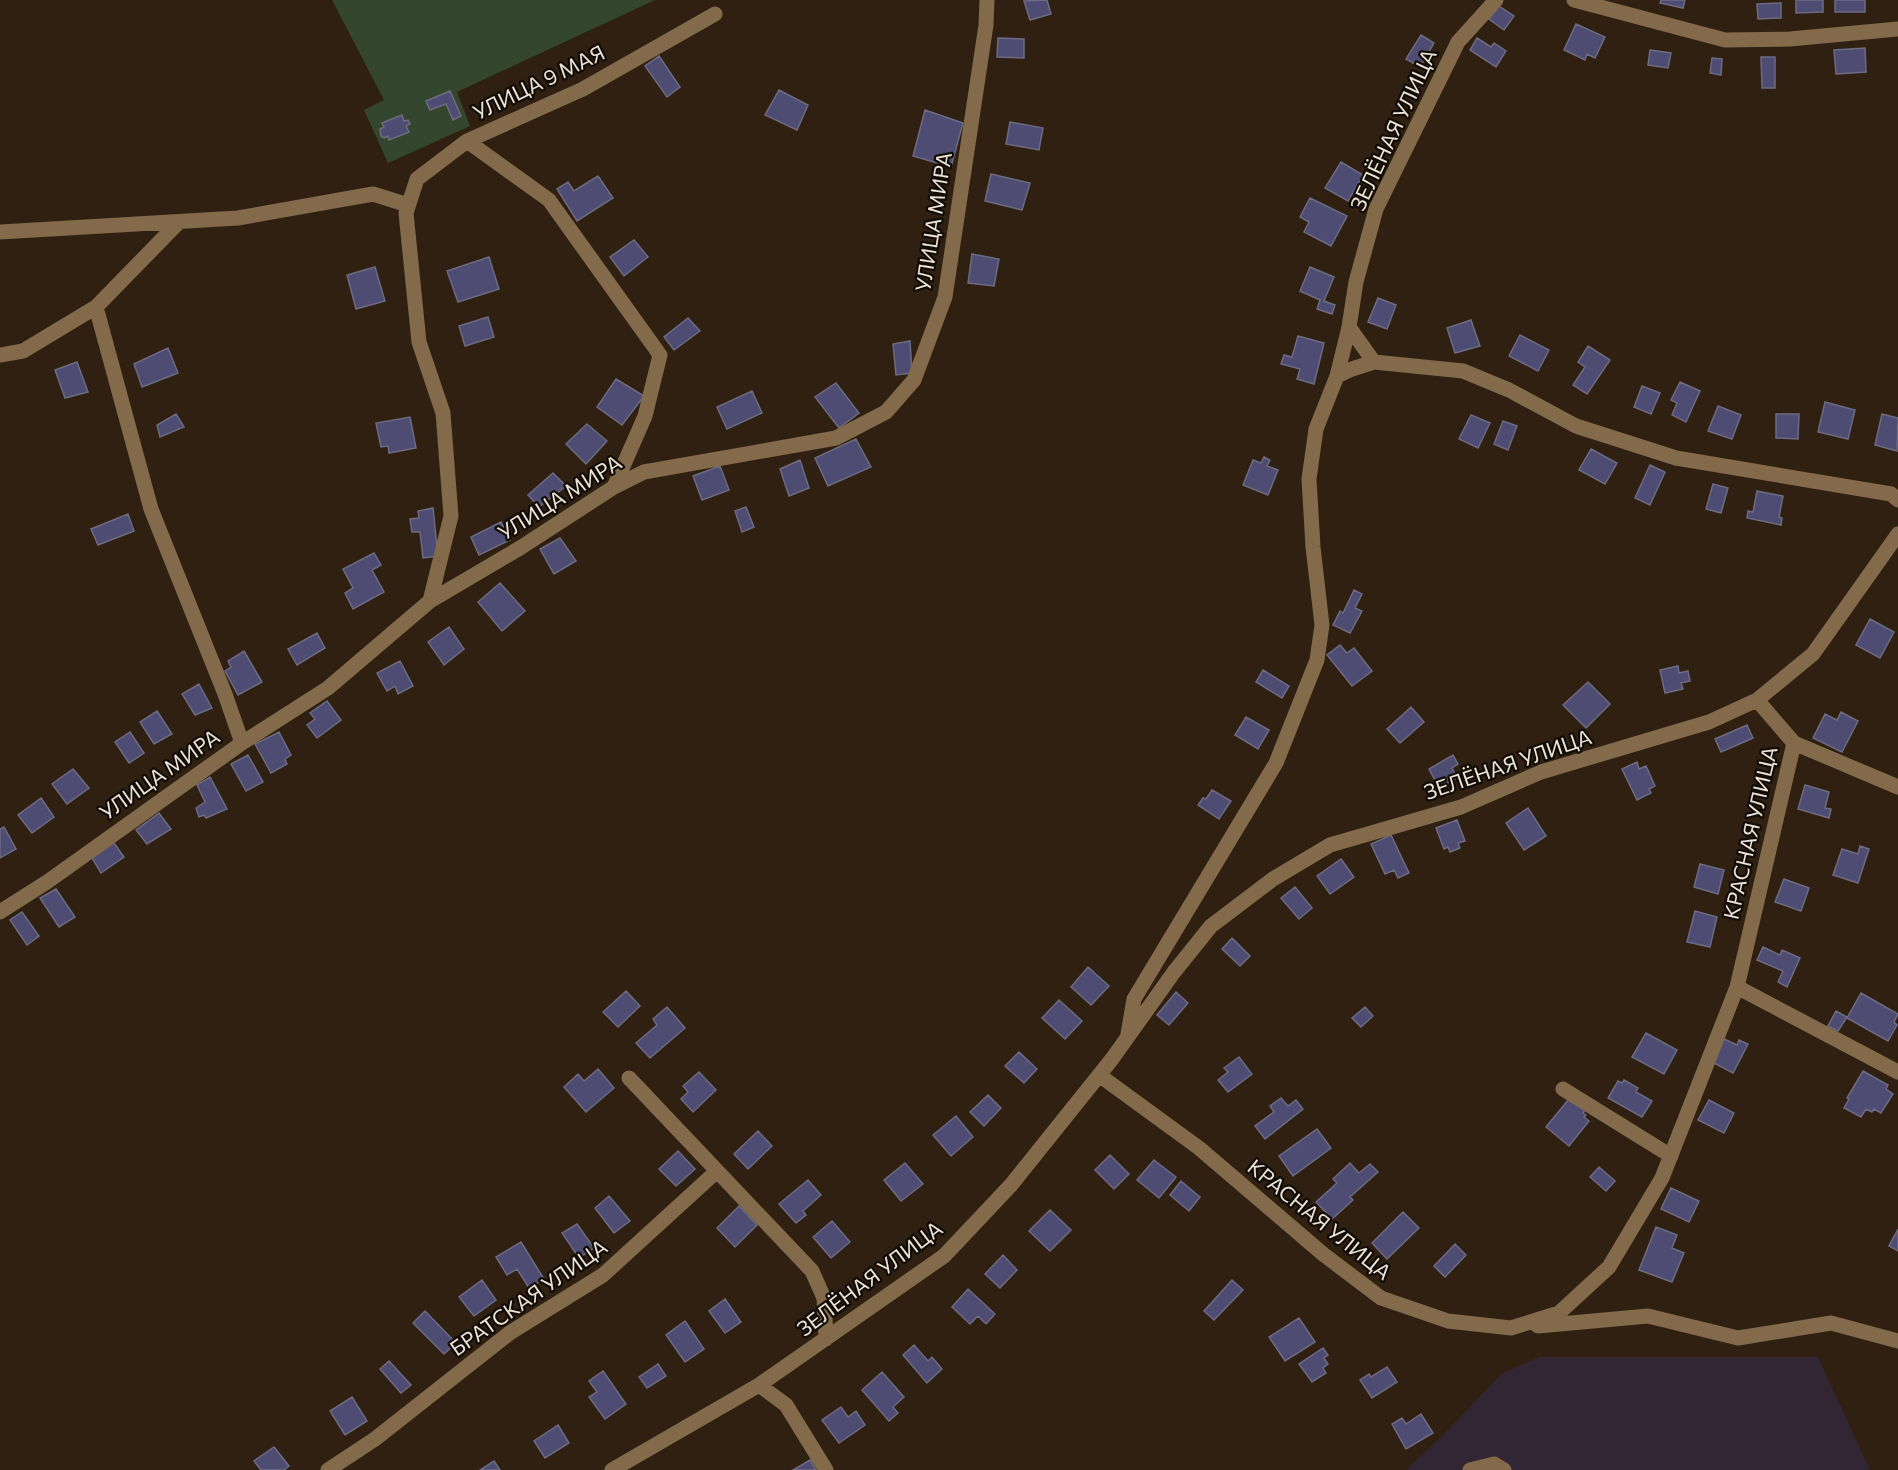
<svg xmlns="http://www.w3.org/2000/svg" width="1898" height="1470" font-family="Commissioner,sans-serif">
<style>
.industrial{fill:#322634}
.green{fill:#35462e}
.building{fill:#4e4c73;stroke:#6c6b81;stroke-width:1.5}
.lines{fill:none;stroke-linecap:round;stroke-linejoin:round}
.minor{stroke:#826a4a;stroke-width:15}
.labels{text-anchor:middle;stroke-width:4.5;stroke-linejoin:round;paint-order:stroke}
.street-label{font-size:21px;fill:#ebe2d8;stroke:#120c06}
</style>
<rect width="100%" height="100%" fill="#2f2011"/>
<!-- industrial -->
<path class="industrial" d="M 1539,1357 L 1818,1357 L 1870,1470 L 1406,1470 L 1448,1430 L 1501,1374 Z"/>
<!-- green -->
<path class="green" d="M 332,0 L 655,0 L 457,92 L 470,126 L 388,163 L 364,110 L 384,100 Z"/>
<!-- building -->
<path class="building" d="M 1047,0 L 1051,14 L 1030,20 L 1024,1 Z
M 1661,0 L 1685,0 L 1683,8 L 1660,3 Z
M 1796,0 L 1823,0 L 1823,12 L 1796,13 Z
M 1835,0 L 1865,0 L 1865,12 L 1835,12 Z
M 1781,3 L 1781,18 L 1758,19 L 1757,4 Z
M 1499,6 L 1514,16 L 1504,30 L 1489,19 Z
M 1576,24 L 1605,37 L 1595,58 L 1587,54 L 1585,60 L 1564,50 Z
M 1421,35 L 1434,43 L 1420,67 L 1406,59 Z
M 998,38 L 1024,39 L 1024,58 L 997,57 Z
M 1477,38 L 1491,47 L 1494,43 L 1506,51 L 1496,67 L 1470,50 Z
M 1865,48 L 1866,72 L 1836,74 L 1834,50 Z
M 1650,50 L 1671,53 L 1668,68 L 1648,65 Z
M 659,56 L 680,87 L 667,97 L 645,66 Z
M 1761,57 L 1775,57 L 1775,88 L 1762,88 Z
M 1712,58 L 1722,59 L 1721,75 L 1710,73 Z
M 779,90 L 808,105 L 797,130 L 765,115 Z
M 450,91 L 461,116 L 453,120 L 446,104 L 430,110 L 426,101 Z
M 925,110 L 963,123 L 951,167 L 913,156 Z
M 402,115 L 404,121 L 408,120 L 410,124 L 406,126 L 409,132 L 389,140 L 388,136 L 384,138 L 381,136 L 380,129 L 384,127 L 382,123 Z
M 1010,122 L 1043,128 L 1039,150 L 1006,144 Z
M 1341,162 L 1363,175 L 1348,201 L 1325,188 Z
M 991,174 L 1030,183 L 1022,210 L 985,201 Z
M 598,176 L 613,198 L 577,221 L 557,189 L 568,182 L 574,191 Z
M 1310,198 L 1347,216 L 1331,246 L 1304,232 L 1309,222 L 1300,217 Z
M 634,240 L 648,257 L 624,276 L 610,257 Z
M 972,254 L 999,259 L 994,286 L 968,283 Z
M 489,257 L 499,289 L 458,302 L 447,271 Z
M 375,267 L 385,301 L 356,309 L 347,275 Z
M 1310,267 L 1334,277 L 1324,301 L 1335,305 L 1332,314 L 1317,309 L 1320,300 L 1300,291 Z
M 1378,298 L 1396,305 L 1387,329 L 1368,322 Z
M 488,317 L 494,337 L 465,346 L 459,326 Z
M 688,318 L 700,331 L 674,350 L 664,337 Z
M 1471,320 L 1480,346 L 1455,353 L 1447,328 Z
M 1520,335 L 1549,350 L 1538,371 L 1509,356 Z
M 1298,336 L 1324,343 L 1314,384 L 1297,379 L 1300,369 L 1281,364 L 1284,355 L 1292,357 Z
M 910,341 L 912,373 L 896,375 L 893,344 Z
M 1588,346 L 1610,360 L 1587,394 L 1573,385 L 1585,367 L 1578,362 Z
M 168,348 L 178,373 L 142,387 L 134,364 Z
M 77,362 L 88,392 L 65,398 L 55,370 Z
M 616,379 L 644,396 L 622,425 L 597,407 Z
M 1680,382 L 1700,391 L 1686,422 L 1672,415 L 1677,403 L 1671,400 Z
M 836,383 L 859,413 L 839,428 L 815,397 Z
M 1642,386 L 1660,393 L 1651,414 L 1634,407 Z
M 752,391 L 762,413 L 727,429 L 717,407 Z
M 1825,402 L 1855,410 L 1848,439 L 1818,432 Z
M 1718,406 L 1741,415 L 1732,439 L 1708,431 Z
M 176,414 L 184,427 L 160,437 L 157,425 Z
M 1776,414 L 1799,414 L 1798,439 L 1776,438 Z
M 1882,414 L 1898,418 L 1897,451 L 1875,445 Z
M 1471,415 L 1490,423 L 1478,448 L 1459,439 Z
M 410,417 L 416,448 L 389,453 L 388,446 L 381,447 L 376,423 Z
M 1503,421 L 1517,426 L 1508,450 L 1494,444 Z
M 587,424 L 607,441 L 586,464 L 566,444 Z
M 856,439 L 871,467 L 828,486 L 815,458 Z
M 1591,449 L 1617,463 L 1605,484 L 1579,470 Z
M 1264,457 L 1270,460 L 1267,466 L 1278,470 L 1268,495 L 1243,485 L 1253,460 L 1261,463 Z
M 800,460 L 809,488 L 789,496 L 780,469 Z
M 1650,465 L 1665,472 L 1650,505 L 1635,498 Z
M 720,466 L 729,490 L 702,500 L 693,476 Z
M 553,473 L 566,486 L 539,507 L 528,495 Z
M 1713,484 L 1728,488 L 1721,513 L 1706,509 Z
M 1757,491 L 1783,496 L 1779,517 L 1782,518 L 1781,525 L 1747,518 L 1748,511 L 1753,512 Z
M 746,507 L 754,527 L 742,532 L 735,511 Z
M 433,508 L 438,556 L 423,558 L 420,532 L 412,532 L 410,519 L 419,518 L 418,511 Z
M 128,514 L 134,531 L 98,545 L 91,529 Z
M 501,522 L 510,540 L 479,555 L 471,537 Z
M 560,538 L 576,561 L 554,574 L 540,549 Z
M 374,553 L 381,565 L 372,570 L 384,592 L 353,609 L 345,593 L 353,588 L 343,569 Z
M 500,583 L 525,611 L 502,631 L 478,602 Z
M 1354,590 L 1362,594 L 1355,608 L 1362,611 L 1350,633 L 1333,625 L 1340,611 L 1343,613 Z
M 1870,619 L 1894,632 L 1880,658 L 1856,645 Z
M 449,627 L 464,649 L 444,665 L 428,642 Z
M 317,633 L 325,648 L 297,665 L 288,649 Z
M 1340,645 L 1347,653 L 1354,648 L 1372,671 L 1352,686 L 1327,655 Z
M 244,651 L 262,682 L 238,695 L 225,671 L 231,667 L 228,661 Z
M 400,661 L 413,686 L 398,694 L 395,686 L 387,691 L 377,673 Z
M 1678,666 L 1679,673 L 1688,671 L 1690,681 L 1681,683 L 1683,689 L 1665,693 L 1660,670 Z
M 1263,670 L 1289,686 L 1282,698 L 1256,682 Z
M 1588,682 L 1610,704 L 1586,728 L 1563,705 Z
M 199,684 L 212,708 L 195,715 L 182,694 Z
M 327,701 L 341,720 L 317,738 L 307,725 L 315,719 L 310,713 Z
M 1411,707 L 1424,722 L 1400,743 L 1387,729 Z
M 157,711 L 172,734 L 154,744 L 140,722 Z
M 1841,712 L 1858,721 L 1842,752 L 1813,738 L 1825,714 L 1837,720 Z
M 1246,717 L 1269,730 L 1258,749 L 1235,735 Z
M 1747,725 L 1753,738 L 1721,752 L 1715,739 Z
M 130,732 L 144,753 L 129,763 L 115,742 Z
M 279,732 L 291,755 L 285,759 L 287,764 L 271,773 L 255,744 Z
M 248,755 L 263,782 L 246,791 L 231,764 Z
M 1453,755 L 1458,764 L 1452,768 L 1457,778 L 1439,788 L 1429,769 Z
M 1637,762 L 1639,769 L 1646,766 L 1655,786 L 1649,789 L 1651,793 L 1637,800 L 1622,769 Z
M 73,769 L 89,788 L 67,804 L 52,784 Z
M 210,777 L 227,809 L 206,818 L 204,815 L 199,817 L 196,808 L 205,802 L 197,785 Z
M 1805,785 L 1829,792 L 1825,808 L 1831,809 L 1829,818 L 1798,809 Z
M 1212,790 L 1231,801 L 1219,819 L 1198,805 L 1203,798 L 1206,799 Z
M 41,798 L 54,817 L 32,833 L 18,815 Z
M 1528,808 L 1546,836 L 1524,850 L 1506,823 Z
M 159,813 L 171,829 L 147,844 L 136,830 Z
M 1457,820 L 1465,841 L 1458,843 L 1460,848 L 1450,852 L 1448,847 L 1444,849 L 1436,828 Z
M 4,827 L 16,849 L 0,858 L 0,829 Z
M 1391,835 L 1409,873 L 1398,878 L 1394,870 L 1385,874 L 1371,844 Z
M 114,843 L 124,857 L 101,873 L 92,858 Z
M 1860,846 L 1869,849 L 1858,883 L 1833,875 L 1842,849 L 1858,854 Z
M 1341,859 L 1354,877 L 1330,894 L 1317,876 Z
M 1700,864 L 1724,870 L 1718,894 L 1694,887 Z
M 1784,879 L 1809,888 L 1801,911 L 1775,902 Z
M 1295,887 L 1312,908 L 1299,919 L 1281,898 Z
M 56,889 L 75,917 L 59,927 L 40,898 Z
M 1695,911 L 1717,917 L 1710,947 L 1687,942 Z
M 22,912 L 39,936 L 27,945 L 10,920 Z
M 1232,938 L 1250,956 L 1240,966 L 1222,949 Z
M 1763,947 L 1780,955 L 1782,950 L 1800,958 L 1787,987 L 1778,982 L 1783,971 L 1757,960 Z
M 1088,967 L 1109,986 L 1091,1005 L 1071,987 Z
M 626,991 L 640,1006 L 618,1027 L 603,1012 Z
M 1176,992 L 1188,1003 L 1169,1025 L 1157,1015 Z
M 1861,993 L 1898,1014 L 1894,1022 L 1897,1025 L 1888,1041 L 1847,1018 Z
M 1059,1000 L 1082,1021 L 1065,1039 L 1042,1018 Z
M 667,1007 L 685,1028 L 650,1058 L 636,1043 L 657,1025 L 653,1019 Z
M 1365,1007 L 1373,1016 L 1361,1027 L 1352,1018 Z
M 1836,1011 L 1847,1017 L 1838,1031 L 1828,1026 Z
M 1646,1033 L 1677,1050 L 1664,1074 L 1632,1057 Z
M 1722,1038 L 1737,1045 L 1739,1040 L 1748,1044 L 1733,1073 L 1710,1061 Z
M 1019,1052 L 1037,1069 L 1024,1083 L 1005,1066 Z
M 1239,1057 L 1252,1074 L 1228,1092 L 1218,1080 L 1228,1072 L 1224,1068 Z
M 598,1069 L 614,1088 L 586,1112 L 564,1087 L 578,1074 L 584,1081 Z
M 1863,1071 L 1888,1085 L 1886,1089 L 1893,1094 L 1881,1113 L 1874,1109 L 1872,1112 L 1866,1109 L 1861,1117 L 1844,1108 L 1849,1099 L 1847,1098 Z
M 699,1072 L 716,1090 L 693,1112 L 681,1099 L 688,1092 L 683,1086 Z
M 1624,1080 L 1638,1088 L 1636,1092 L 1652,1101 L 1642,1117 L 1608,1098 L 1618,1081 L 1622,1083 Z
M 988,1095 L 1001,1108 L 984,1126 L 970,1112 Z
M 1281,1098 L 1288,1106 L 1296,1100 L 1303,1109 L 1265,1139 L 1255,1126 L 1274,1112 L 1270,1106 Z
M 1569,1099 L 1585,1110 L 1583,1113 L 1586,1115 L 1584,1117 L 1589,1121 L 1569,1146 L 1546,1127 Z
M 1709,1100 L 1734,1113 L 1724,1133 L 1698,1120 Z
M 956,1116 L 973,1137 L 951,1156 L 933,1135 Z
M 1317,1129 L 1331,1148 L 1293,1176 L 1279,1156 Z
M 758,1131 L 772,1146 L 748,1169 L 734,1154 Z
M 678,1151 L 695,1169 L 676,1186 L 659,1169 Z
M 1110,1155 L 1129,1174 L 1114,1189 L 1095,1170 Z
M 1154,1160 L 1176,1177 L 1159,1198 L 1137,1180 Z
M 905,1163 L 923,1184 L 901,1201 L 884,1180 Z
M 1350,1163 L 1359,1173 L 1370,1164 L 1378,1172 L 1350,1197 L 1353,1200 L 1332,1219 L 1316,1202 L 1337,1183 L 1333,1179 Z
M 1599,1167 L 1615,1181 L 1606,1191 L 1590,1177 Z
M 808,1180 L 821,1195 L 803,1211 L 806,1215 L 796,1223 L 779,1204 Z
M 1181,1181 L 1200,1197 L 1189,1211 L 1170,1195 Z
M 1671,1188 L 1699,1201 L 1689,1222 L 1661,1209 Z
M 609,1196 L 630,1221 L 614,1233 L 595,1208 Z
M 739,1206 L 757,1225 L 735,1247 L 717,1228 Z
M 1050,1210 L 1071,1230 L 1050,1251 L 1029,1231 Z
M 1403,1212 L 1419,1228 L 1387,1259 L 1372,1243 Z
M 832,1221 L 850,1242 L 831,1258 L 813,1237 Z
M 577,1224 L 594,1248 L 579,1258 L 562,1233 Z
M 1656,1227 L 1677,1235 L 1672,1248 L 1684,1253 L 1672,1282 L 1639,1270 Z
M 1898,1229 L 1898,1251 L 1889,1246 Z
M 521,1242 L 544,1279 L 529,1288 L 517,1269 L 507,1275 L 496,1257 Z
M 1455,1244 L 1466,1255 L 1445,1277 L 1434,1266 Z
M 1003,1255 L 1017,1270 L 1000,1288 L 985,1274 Z
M 482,1280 L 496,1300 L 474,1316 L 459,1297 Z
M 1232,1280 L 1243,1290 L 1214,1320 L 1204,1311 Z
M 968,1289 L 995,1314 L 986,1324 L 978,1316 L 970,1324 L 952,1307 Z
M 725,1299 L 741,1322 L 725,1333 L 709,1311 Z
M 425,1311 L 456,1343 L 444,1354 L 413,1323 Z
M 1299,1318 L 1315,1342 L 1285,1361 L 1269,1337 Z
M 685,1321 L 704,1349 L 685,1362 L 666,1335 Z
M 914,1345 L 928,1361 L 932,1357 L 942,1369 L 927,1383 L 903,1355 Z
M 1323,1348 L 1328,1355 L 1324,1358 L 1328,1364 L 1323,1368 L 1326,1373 L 1312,1382 L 1299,1364 Z
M 389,1361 L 411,1385 L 401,1393 L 380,1369 Z
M 658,1364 L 666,1376 L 647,1388 L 639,1377 Z
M 1387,1367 L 1397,1382 L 1372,1398 L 1360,1380 L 1369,1374 L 1371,1377 Z
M 603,1371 L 626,1404 L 605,1419 L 589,1397 L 597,1392 L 589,1381 Z
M 882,1372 L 904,1397 L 893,1407 L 898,1413 L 889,1421 L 862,1390 Z
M 352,1397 L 367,1421 L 345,1435 L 330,1411 Z
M 841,1407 L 848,1417 L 856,1411 L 865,1425 L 839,1443 L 822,1420 Z
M 1421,1414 L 1433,1433 L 1406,1449 L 1392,1424 L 1402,1418 L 1406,1424 Z
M 558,1425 L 569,1443 L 545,1458 L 534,1441 Z
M 274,1447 L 289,1466 L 284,1470 L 261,1470 L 254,1461 Z
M 810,1460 L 816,1470 L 793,1470 Z
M 494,1461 L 500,1470 L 480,1470 Z"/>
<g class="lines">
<!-- minor -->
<path class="minor" d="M 1574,0 L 1725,40 L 1790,39 L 1898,29
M 467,141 L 549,200 L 660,355 L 645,416 L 614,487
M 0,232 L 238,218 L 373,194 L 408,205
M 96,307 L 151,509 L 225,694 L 242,743
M 1349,327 L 1374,362 L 1463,371 L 1509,390 L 1576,426 L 1676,458 L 1891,494 L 1898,500
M 0,355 L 23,351 L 96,307 L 179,222
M 1337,376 L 1352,369 L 1374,362
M 430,601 L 451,516 L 443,413 L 419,342 L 406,213 L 417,179 L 467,141 L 583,89 L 715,14
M 1794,743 L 1898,787
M 0,912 L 47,882 L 242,743 L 328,688 L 430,601 L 520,548 L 614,487 L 644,472 L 836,438 L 886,412 L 914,380 L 945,297 L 986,25 L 987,0
M 1737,987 L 1898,1072
M 1128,1034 L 1134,999 L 1276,763 L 1317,660 L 1322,625 L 1313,547 L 1309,479 L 1316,429 L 1337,376 L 1349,327 L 1356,282 L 1376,209 L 1458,42 L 1496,0
M 1099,1075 L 1199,1148 L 1323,1254 L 1381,1298 L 1448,1321 L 1511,1328 L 1559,1313 L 1609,1267 L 1662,1178 L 1737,987 L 1794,743 L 1757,700
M 629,1078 L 812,1271 L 824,1298 L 826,1339
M 1563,1089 L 1671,1156
M 1538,1326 L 1648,1316 L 1738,1338 L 1831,1323 L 1898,1341
M 759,1385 L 786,1405 L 826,1470
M 328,1470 L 375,1439 L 511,1332 L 603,1275 L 717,1171
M 612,1470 L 759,1385 L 944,1256 L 1011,1185 L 1112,1059 L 1174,972 L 1211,926 L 1273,879 L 1330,845 L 1461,807 L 1541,772 L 1709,722 L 1757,700 L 1813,654 L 1898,534
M 1470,1470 L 1494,1464 L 1504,1470"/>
</g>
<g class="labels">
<!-- street labels -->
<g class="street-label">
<text transform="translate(539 83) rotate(-26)" y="7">УЛИЦА 9 МАЯ</text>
<text transform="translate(1394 130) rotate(-65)" y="7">ЗЕЛЁНАЯ УЛИЦА</text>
<text transform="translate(934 222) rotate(-81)" y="7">УЛИЦА МИРА</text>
<text transform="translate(560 498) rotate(-32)" y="7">УЛИЦА МИРА</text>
<text transform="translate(1508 765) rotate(-19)" y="7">ЗЕЛЁНАЯ УЛИЦА</text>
<text transform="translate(160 775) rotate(-35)" y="7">УЛИЦА МИРА</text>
<text transform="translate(1751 833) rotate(-77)" y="7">КРАСНАЯ УЛИЦА</text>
<text transform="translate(1319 1220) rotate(39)" y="7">КРАСНАЯ УЛИЦА</text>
<text transform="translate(870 1279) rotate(-37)" y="7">ЗЕЛЁНАЯ УЛИЦА</text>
<text transform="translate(529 1298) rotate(-35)" y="7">БРАТСКАЯ УЛИЦА</text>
</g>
</g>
</svg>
